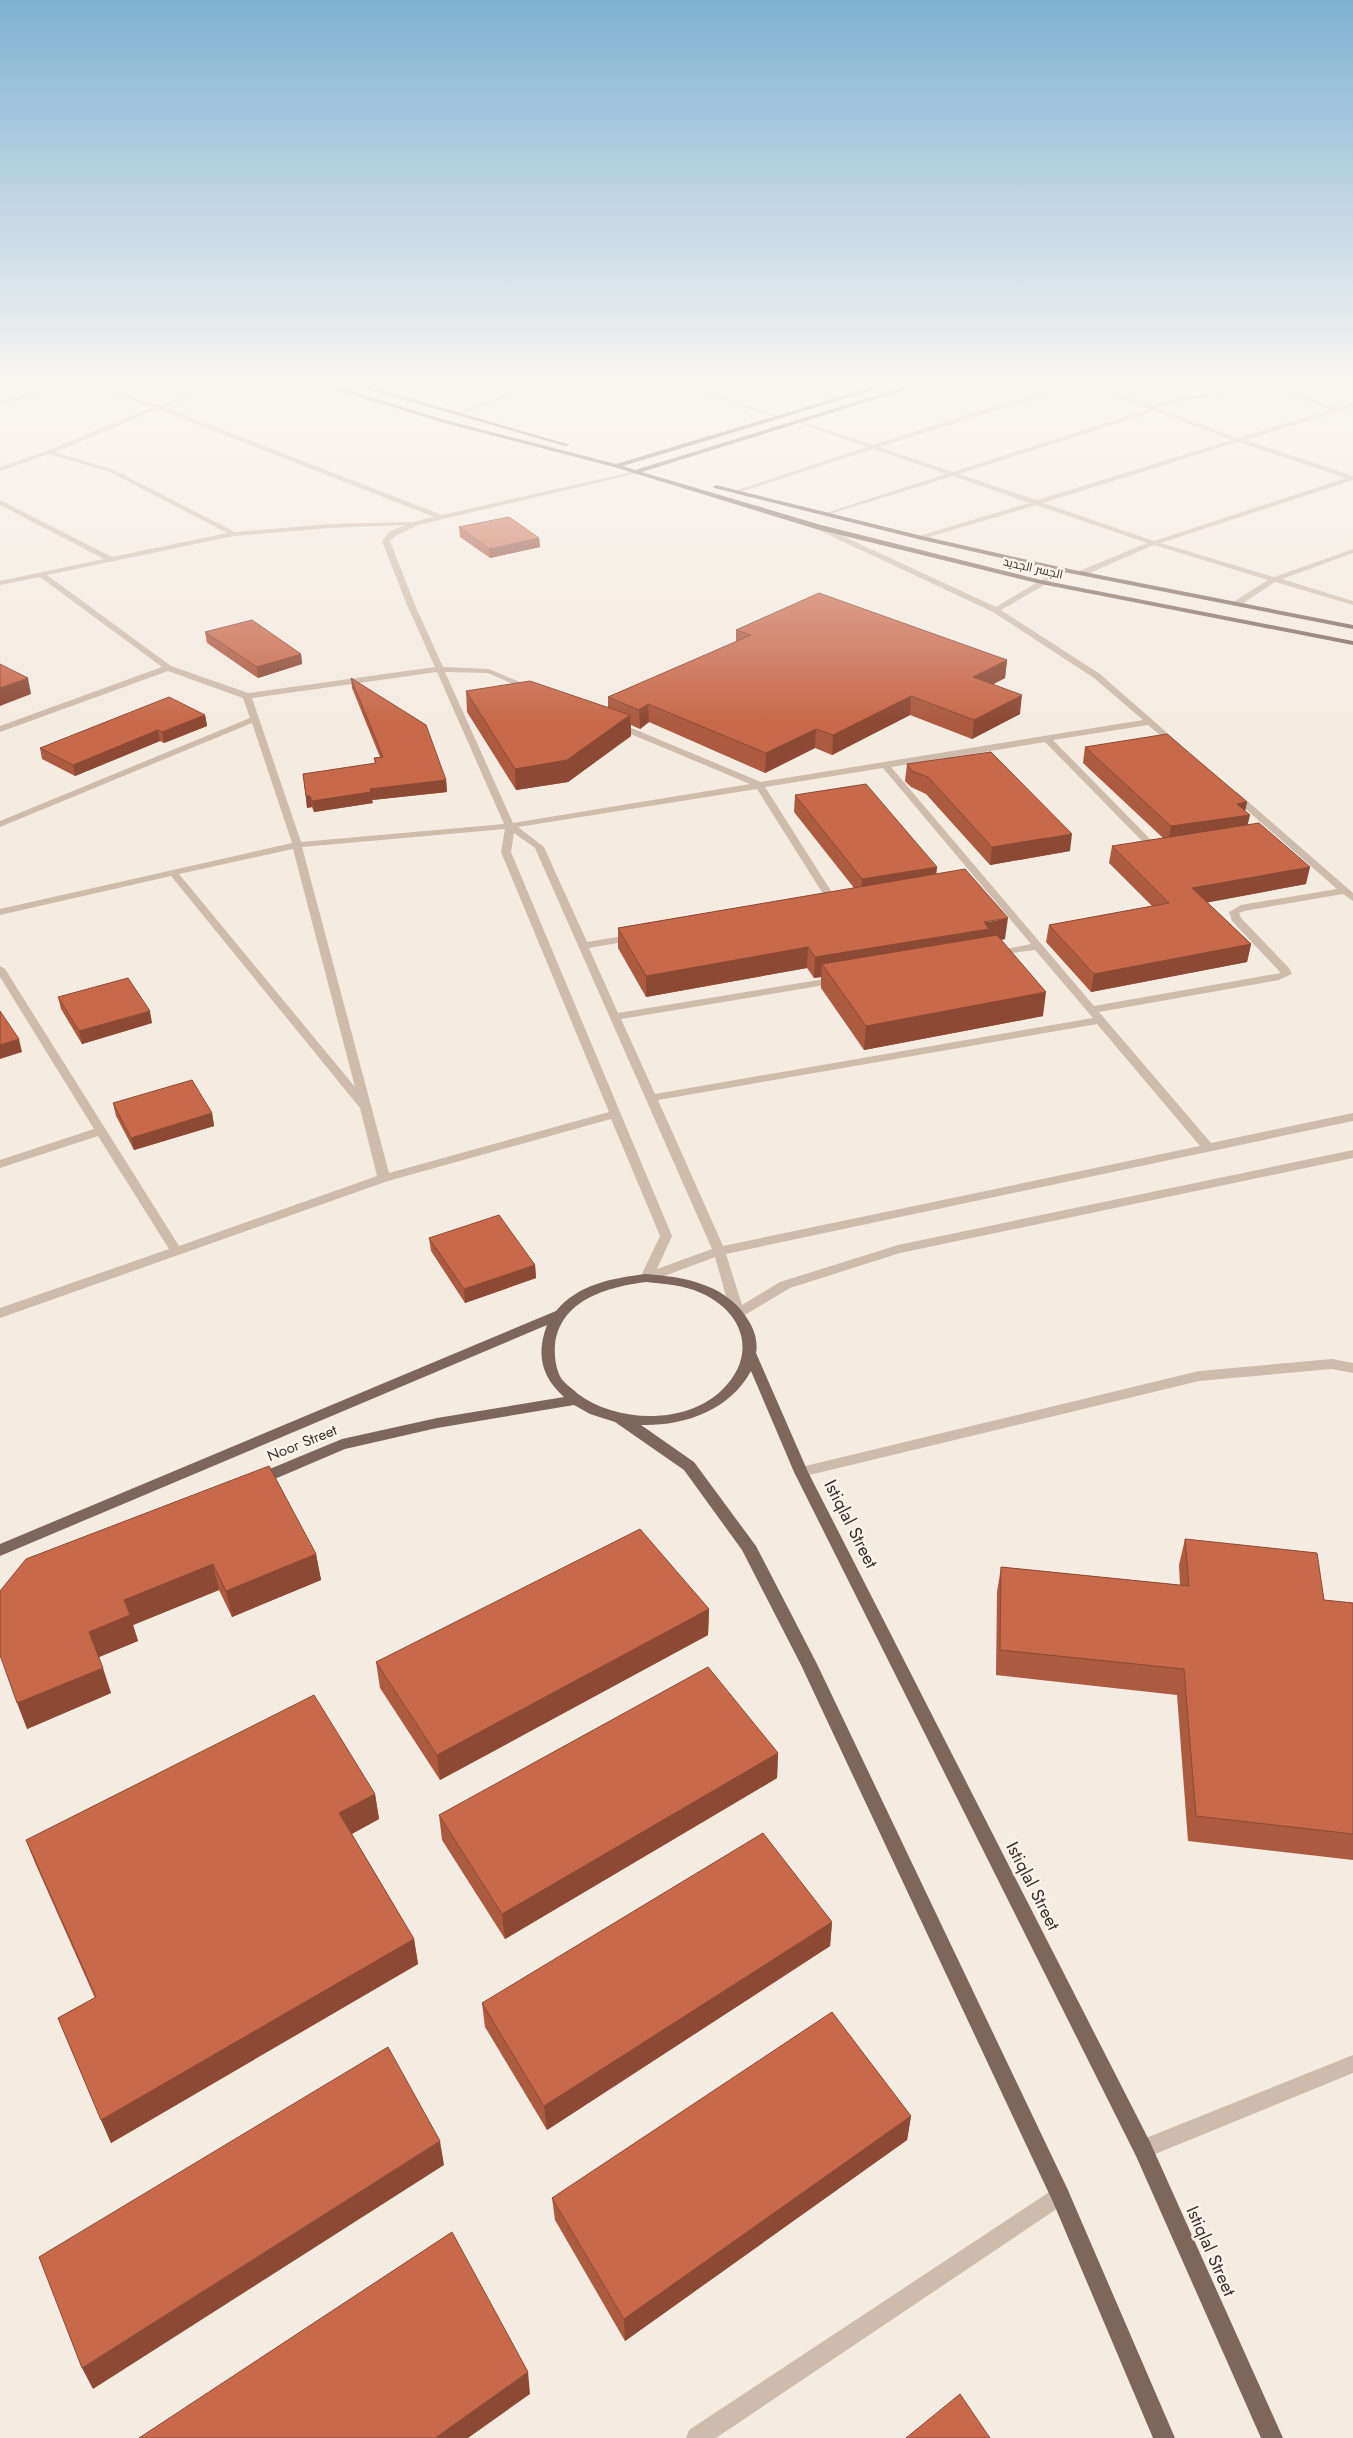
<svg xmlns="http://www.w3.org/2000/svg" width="1353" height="2438" font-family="Jost,Cairo,sans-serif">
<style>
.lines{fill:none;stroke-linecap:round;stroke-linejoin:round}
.minor{fill:#cdbbac;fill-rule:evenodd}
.major{fill:#7d675c;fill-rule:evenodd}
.wall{fill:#ac5a40}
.shaded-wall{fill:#8c4a34}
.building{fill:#c8694b;stroke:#8c4a34}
.labels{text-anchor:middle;stroke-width:5;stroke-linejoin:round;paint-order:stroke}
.far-street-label{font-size:12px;fill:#3b302b;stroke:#fbf5ee}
.street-label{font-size:15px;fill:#3b302b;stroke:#fbf5ee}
.near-street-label{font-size:18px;fill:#3b302b;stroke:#fbf5ee}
</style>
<rect width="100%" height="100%" fill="#f4ebe1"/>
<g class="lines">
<!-- minor -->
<path class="minor" d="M 73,380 L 85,381 L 158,405 L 238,380 L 248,380 L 164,407 L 442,515 L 636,471 L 636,473 L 634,474 L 418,525 L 395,536 L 390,541 L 415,605 L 443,667 L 489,669 L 536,689 L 529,691 L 488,673 L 445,672 L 513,823 L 750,784 L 614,727 L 613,725 L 617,722 L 761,782 L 1143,720 L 1094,678 L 993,612 L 816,529 L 816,525 L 819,525 L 996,607 L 1061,568 L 1067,568 L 1067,572 L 1001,610 L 1100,674 L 1181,745 L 1174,747 L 1148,725 L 1053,740 L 1150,839 L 1158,844 L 1165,845 L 1165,849 C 1156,851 1151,848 1144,843 L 1045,742 L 891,767 L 1094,1006 L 1281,973 L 1232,921 L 1229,912 L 1241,905 L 1337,889 L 1231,796 L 1231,792 L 1237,792 L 1353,893 L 1353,901 L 1343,894 L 1244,911 L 1239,913 L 1241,918 L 1289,968 L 1292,974 L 1279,980 L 1099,1012 L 1211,1143 L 1353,1113 L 1353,1121 L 726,1254 L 742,1305 L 780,1282 L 898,1245 L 1353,1150 L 1353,1158 L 900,1253 L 790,1288 L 738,1319 L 731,1314 L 715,1257 L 651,1281 L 641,1281 L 640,1278 L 660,1236 L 611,1119 L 388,1181 L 0,1318 L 0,1308 L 169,1249 L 98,1136 L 0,1168 L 0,1160 L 94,1129 L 0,977 L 0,966 L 5,969 L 179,1246 L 377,1176 L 360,1108 L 171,876 L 0,915 L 0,909 L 292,843 L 252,723 L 0,827 L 0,821 L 250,718 L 243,698 L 168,671 L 0,732 L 0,726 L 162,667 L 40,577 L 0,585 L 0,581 L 104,559 L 0,505 L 0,500 L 112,557 L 227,533 L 110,472 L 49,454 L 0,471 L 0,467 L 47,451 L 152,407 L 82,384 L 0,405 L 0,401 L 76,382 ZM 158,409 L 434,517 L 413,522 L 330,524 L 235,532 L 114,470 L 55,452 ZM 405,525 L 389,532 L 382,541 L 407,605 L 435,667 L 248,693 L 171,666 L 47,575 L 234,536 L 330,528 ZM 437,672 L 504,824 L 301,842 L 252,698 ZM 883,768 L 1031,944 L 991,952 L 991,956 L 1035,950 L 1093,1018 L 655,1094 L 621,1019 L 837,983 L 842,980 L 837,977 L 618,1013 L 589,948 L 635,940 L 640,937 L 635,934 L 587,942 L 544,847 L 518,827 L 757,789 L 830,905 L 835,908 L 840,905 L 765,787 ZM 505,829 L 501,852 L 609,1112 L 389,1173 L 302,847 ZM 514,833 L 535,848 L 712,1249 L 657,1269 L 672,1236 L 511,852 ZM 293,849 L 355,1087 L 179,874 ZM 1097,1024 L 1200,1146 L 723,1246 L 658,1100 Z
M 398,380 L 407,380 L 376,392 L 371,391 Z
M 543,380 L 552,380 L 458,415 L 453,414 Z
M 661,380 L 671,380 L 782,417 L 777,418 Z
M 793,380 L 802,380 L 844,399 L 839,400 Z
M 1077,380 L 1091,380 L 1088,382 L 1148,404 L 1261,383 L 1257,380 L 1264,380 L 1338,408 L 1353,403 L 1353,407 L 1245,440 L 1353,476 L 1353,480 L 1161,543 L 1274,577 L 1353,549 L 1353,553 L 1282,579 L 1353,601 L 1353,605 L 1275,582 L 1239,606 L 1233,606 L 1233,602 L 1268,580 L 1154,545 L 1085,575 L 1079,575 L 1079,571 L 1147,543 L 1036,505 L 919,540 L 919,536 L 1029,503 L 953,476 L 826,515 L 826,513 L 946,474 L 873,449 L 737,493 L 732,492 L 867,447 L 796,422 L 796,420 L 873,445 ZM 1082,384 L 1149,409 L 953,472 L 879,447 ZM 1267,386 L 1331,410 L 1238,438 L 1154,407 ZM 1155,411 L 1232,440 L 1037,500 L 959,474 ZM 1238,442 L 1346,478 L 1154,541 L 1043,503 Z
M 1348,380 L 1353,380 L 1353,383 Z
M 1332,1359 L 1353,1363 L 1353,1373 L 1332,1369 L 1199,1381 L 801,1477 L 796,1476 L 794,1472 L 796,1468 L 801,1467 L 1199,1371 Z
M 1353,2055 L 1353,2073 L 1143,2159 L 1136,2156 L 1133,2149 L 1136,2142 Z
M 1060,2185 L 1067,2188 L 1070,2195 L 1067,2202 L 716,2438 L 686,2438 L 689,2430 Z"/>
<!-- major -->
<path class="major" d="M 305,380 L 315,380 L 445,420 L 616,464 L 896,380 L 906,380 L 623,466 L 635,470 L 927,380 L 937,380 L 642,472 L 821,525 L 1041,580 L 1353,641 L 1353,645 L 1041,584 L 816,529 L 614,467 L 441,422 Z
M 336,380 L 347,380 L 570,445 L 565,446 Z
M 716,485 L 922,536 L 1064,568 L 1353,625 L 1353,629 L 1064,572 L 922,540 L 714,488 L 713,487 Z
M 646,1274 C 687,1277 729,1285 750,1323 C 755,1332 758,1343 756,1353 L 808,1472 L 1150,2142 L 1283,2438 L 1261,2438 L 1136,2156 L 794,1472 L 751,1371 C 729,1411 684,1426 641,1425 L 694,1462 L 756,1546 L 817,1664 L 1067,2188 L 1175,2438 L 1153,2438 L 1053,2202 L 801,1665 L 742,1550 L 684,1470 L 615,1422 L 590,1414 L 574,1405 L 437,1428 L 345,1449 L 263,1484 L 258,1485 L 253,1484 L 251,1480 L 253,1476 L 342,1439 L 437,1418 L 564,1397 C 541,1376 536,1354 547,1325 L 0,1556 L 0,1544 L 556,1311 C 578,1284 613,1278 646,1274 ZM 646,1282 C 665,1284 684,1285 701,1293 C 744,1312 758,1355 722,1390 C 686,1425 617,1423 578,1394 C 573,1389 565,1384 561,1378 C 556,1369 554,1356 555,1345 C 560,1300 607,1287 646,1282 Z"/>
</g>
<!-- wall -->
<path class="wall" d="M 459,527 L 539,538 L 540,547 L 490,558 L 460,537 Z
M 736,630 L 1007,660 L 1005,678 L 993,684 L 1020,714 L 972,739 L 910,715 L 832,755 L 815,748 L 765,773 L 649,722 L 640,729 L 631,725 L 631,736 L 568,782 L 516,790 L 467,712 L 466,691 L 608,707 L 608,697 L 736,642 Z
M 205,632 L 301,654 L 302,664 L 258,678 L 207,643 Z
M 351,678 L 446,780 L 447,792 L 372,800 L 373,803 L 314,812 L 312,807 L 307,808 L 303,774 L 375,764 L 374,758 L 380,757 L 352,688 Z
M 205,715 L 207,726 L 164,743 L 160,741 L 75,776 L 42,759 L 40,748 Z
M 1085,747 L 1247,802 L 1245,811 L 1247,825 L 1306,884 L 1207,902 L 1251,944 L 1247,962 L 1091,992 L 1046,942 L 1049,925 L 1152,906 L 1109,863 L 1112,846 L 1163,838 L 1083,763 Z
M 907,764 L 1070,851 L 990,865 L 926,794 L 911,787 L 905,781 Z
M 795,795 L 937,867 L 936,874 L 1005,939 L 1001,940 L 1043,1016 L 864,1050 L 821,988 L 821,977 L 814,978 L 807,968 L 646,997 L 618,948 L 618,928 L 854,888 L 794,812 Z
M 58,997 L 152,1023 L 82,1044 L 61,1009 Z
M 113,1103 L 212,1113 L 214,1126 L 134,1150 L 116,1116 Z
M 429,1238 L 535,1265 L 536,1278 L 465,1303 L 431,1251 Z
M 1185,1539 L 1324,1600 L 1353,1603 L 1353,1860 L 1188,1841 L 1177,1695 L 996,1675 L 997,1592 L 1001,1567 L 1180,1585 L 1179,1565 Z
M 316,1554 L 321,1580 L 232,1617 L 219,1590 L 133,1625 L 138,1641 L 98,1657 L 111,1693 L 27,1729 L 26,1559 Z
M 709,1609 L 708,1635 L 440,1780 L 380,1688 L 376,1662 Z
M 778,1753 L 777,1778 L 505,1939 L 442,1840 L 439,1815 Z
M 375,1794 L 379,1819 L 352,1834 L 414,1939 L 418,1964 L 111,2143 L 58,2018 L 95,1998 L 36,1865 L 26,1840 Z
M 832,1922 L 830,1946 L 547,2130 L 485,2027 L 482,2003 Z
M 911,2116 L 907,2140 L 625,2341 L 555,2220 L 552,2198 Z"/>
<!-- shaded-wall -->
<path class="shaded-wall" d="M 539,538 L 540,547 L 490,558 L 489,549 Z
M 301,654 L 302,664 L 258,678 L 257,667 Z
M 1007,660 L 1005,678 L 971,696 L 973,677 Z
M 28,678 L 31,694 L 0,706 L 0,688 Z
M 1022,695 L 1020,714 L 972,739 L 974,720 Z
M 911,696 L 910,715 L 832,755 L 833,735 Z
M 648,704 L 649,722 L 640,729 L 639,710 Z
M 205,715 L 207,726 L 164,743 L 162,732 Z
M 630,715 L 631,736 L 568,782 L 516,790 L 515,769 Z
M 816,729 L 815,748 L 765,773 L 766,753 Z
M 158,730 L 160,741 L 75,776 L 73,765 Z
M 446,780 L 447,792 L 372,800 L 373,803 L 314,812 L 312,801 L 370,789 Z
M 306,796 L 310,796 L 312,807 L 307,808 Z
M 1247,802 L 1244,816 L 1250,815 L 1246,832 L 1168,843 L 1171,826 L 1237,804 Z
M 1072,834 L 1070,851 L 990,865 L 992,847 Z
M 937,867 L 935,884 L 861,896 L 862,879 Z
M 1310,867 L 1306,884 L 1189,906 L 1192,888 Z
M 1008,918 L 1005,939 L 988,942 L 822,964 L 821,977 L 814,978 L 815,957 Z
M 1251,944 L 1247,962 L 1091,992 L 1094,974 Z
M 808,947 L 807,968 L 646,997 L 646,976 Z
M 1046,992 L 1043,1016 L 864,1050 L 866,1026 Z
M 150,1011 L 152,1023 L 82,1044 L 79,1031 Z
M 19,1039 L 22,1052 L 0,1059 L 0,1045 Z
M 212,1113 L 214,1126 L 134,1150 L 131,1138 Z
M 535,1265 L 536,1278 L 465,1303 L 464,1289 Z
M 316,1554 L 321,1580 L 232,1617 L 226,1591 Z
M 213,1564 L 219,1590 L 133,1625 L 138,1641 L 97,1658 L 89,1632 L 124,1600 Z
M 709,1609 L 708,1635 L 440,1780 L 437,1755 Z
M 103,1668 L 111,1693 L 27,1729 L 17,1703 Z
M 778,1753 L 777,1778 L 505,1939 L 502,1914 Z
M 375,1794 L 379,1819 L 344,1838 L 339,1813 Z
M 832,1922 L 830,1946 L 547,2130 L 544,2106 Z
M 414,1939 L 418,1964 L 111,2143 L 101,2120 Z
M 911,2116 L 907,2140 L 625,2341 L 624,2319 Z
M 440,2141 L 444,2165 L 93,2389 L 82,2368 Z
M 528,2372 L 530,2394 L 468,2438 L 435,2438 Z"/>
<!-- building -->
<path class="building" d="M 509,517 L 539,538 L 489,549 L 459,527 Z
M 819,593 L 1007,660 L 973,677 L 1022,695 L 974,720 L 911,696 L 833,735 L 816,729 L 766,753 L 648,704 L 639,710 L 608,697 L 751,635 L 736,630 Z
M 252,620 L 301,654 L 257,667 L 205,632 Z
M 0,664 L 28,678 L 0,688 Z
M 351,678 L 426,725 L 446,780 L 370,789 L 371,792 L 312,801 L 310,796 L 306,796 L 303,774 L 376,763 L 374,758 L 383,757 Z
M 530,681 L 630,715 L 567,760 L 515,769 L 466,691 Z
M 169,697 L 205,715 L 162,732 L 158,730 L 73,765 L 40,748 Z
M 1167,734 L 1247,802 L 1237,804 L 1250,815 L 1171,826 L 1085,747 Z
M 991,752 L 1072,834 L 992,847 L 928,777 L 912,771 L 907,764 Z
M 866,784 L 937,867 L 862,879 L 795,795 Z
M 1259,823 L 1310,867 L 1192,888 L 1251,944 L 1094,974 L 1049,925 L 1169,903 L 1112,846 Z
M 965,869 L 1008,918 L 984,922 L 989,929 L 815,957 L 808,947 L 646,976 L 618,928 Z
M 997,935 L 1046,992 L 866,1026 L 822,964 Z
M 128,978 L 150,1011 L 79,1031 L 58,997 Z
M 0,1011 L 19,1039 L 0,1045 Z
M 192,1080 L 212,1113 L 131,1138 L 113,1103 Z
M 499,1215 L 535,1265 L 464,1289 L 429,1238 Z
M 269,1466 L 316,1554 L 226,1591 L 213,1564 L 124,1600 L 130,1615 L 89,1632 L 103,1668 L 17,1703 L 0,1655 L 0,1591 L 26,1559 Z
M 640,1529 L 709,1609 L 437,1755 L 376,1662 Z
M 1185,1539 L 1317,1553 L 1324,1600 L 1353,1603 L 1353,1834 L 1196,1816 L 1184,1669 L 1000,1650 L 1001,1567 L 1189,1586 Z
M 708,1667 L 778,1753 L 502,1914 L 439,1815 Z
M 314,1695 L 375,1794 L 339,1813 L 414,1939 L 101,2120 L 58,2018 L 96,1997 L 26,1840 Z
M 763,1833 L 832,1922 L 544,2106 L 482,2003 Z
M 832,2012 L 911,2116 L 624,2319 L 552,2198 Z
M 388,2047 L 440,2141 L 82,2368 L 39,2257 Z
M 452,2232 L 528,2372 L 435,2438 L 139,2438 Z
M 960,2394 L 990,2438 L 906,2438 Z"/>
<!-- sky -->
<linearGradient id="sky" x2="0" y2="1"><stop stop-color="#7eb2d2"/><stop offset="0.53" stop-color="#faf6f2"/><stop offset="1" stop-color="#faf6f2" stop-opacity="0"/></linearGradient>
<rect width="1353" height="722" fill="url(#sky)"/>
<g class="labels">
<!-- far-street labels -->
<g class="far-street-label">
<text transform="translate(1033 568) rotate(13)" y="4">الجسر الجديد</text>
</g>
<!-- street labels -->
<g class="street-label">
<text transform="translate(302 1443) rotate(-22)" y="5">Noor Street</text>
</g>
<!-- near-street labels -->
<g class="near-street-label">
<text transform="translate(851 1524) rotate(63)" y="6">Istiqlal Street</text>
<text transform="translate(1033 1886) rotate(63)" y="6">Istiqlal Street</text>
<text transform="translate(1211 2251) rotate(66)" y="6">Istiqlal Street</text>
</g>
</g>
</svg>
